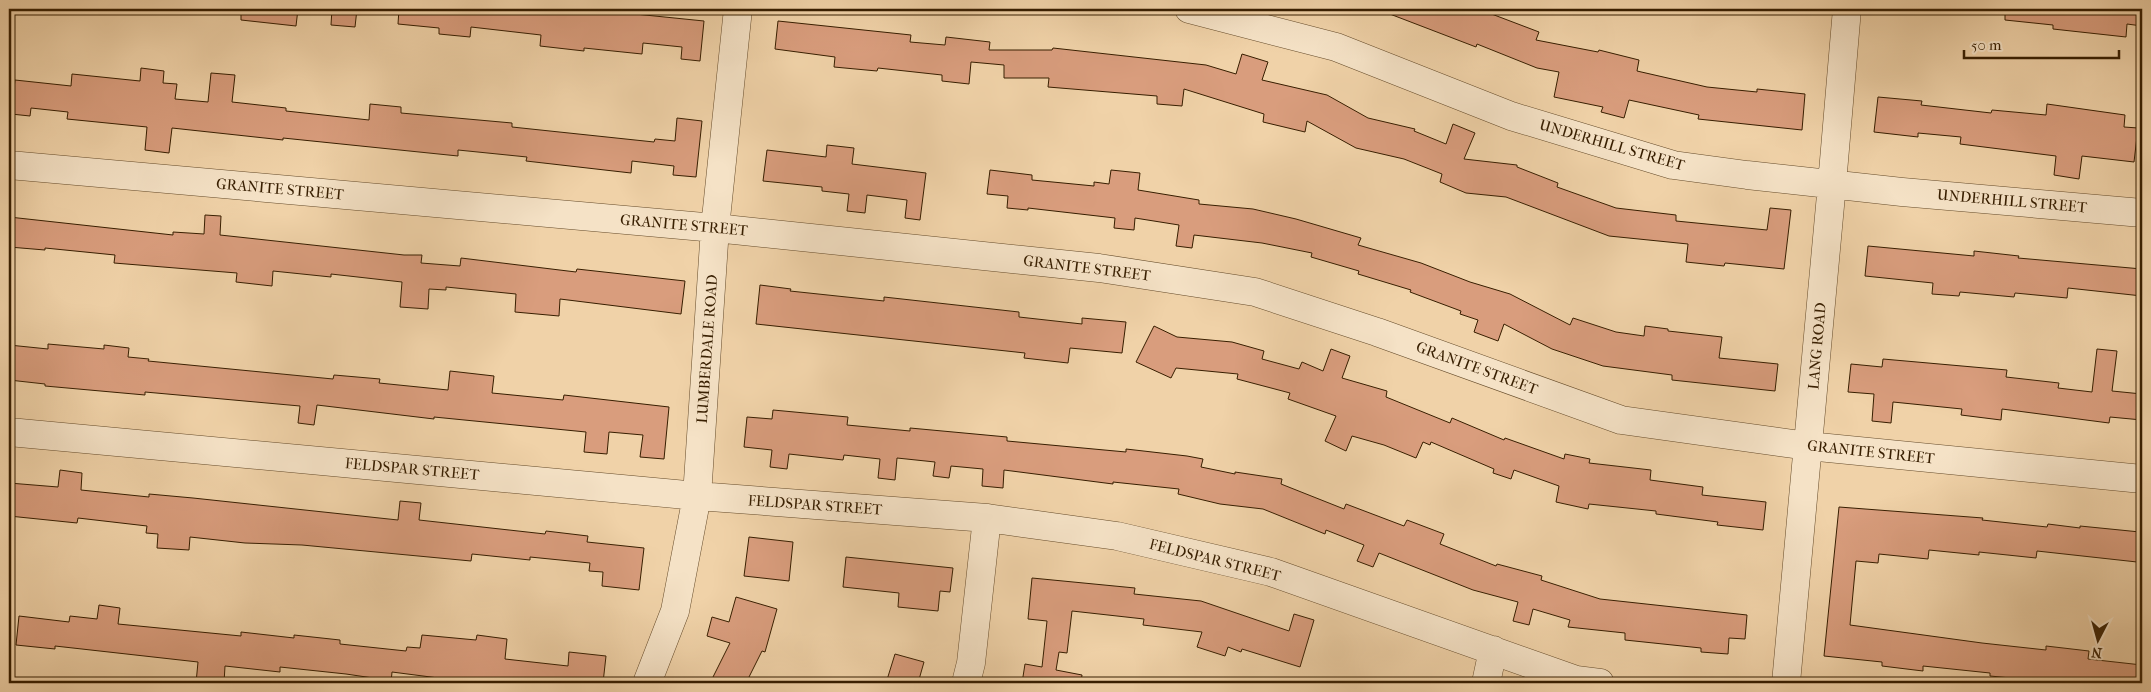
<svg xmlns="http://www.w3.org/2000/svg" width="2151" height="692" font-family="'IM FELL French Canon',serif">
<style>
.building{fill:#d99d7d;stroke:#371e00}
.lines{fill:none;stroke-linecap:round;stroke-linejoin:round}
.minor-casing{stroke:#654b2a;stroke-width:29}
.minor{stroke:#f5e2c6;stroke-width:28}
.labels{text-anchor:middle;stroke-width:5;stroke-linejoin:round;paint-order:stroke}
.street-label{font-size:15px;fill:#371e00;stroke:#f5e2c6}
</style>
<rect width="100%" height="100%" fill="#f0d2a8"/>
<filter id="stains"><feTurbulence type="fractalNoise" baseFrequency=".004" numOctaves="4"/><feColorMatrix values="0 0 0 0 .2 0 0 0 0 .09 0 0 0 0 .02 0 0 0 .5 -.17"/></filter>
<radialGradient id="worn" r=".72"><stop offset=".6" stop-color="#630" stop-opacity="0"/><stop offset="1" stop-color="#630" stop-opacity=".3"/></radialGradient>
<!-- building -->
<path class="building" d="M 241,9 L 298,9 L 296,26 L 241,20 Z
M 332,9 L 357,9 L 355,27 L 331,25 Z
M 399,9 L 635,9 L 635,14 L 704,21 L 700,61 L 681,59 L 682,47 L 643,43 L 642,54 L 584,48 L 584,51 L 540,46 L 541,35 L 471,27 L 470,37 L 439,34 L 439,28 L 398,24 Z
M 1382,9 L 1491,9 L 1489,13 L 1539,32 L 1536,40 L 1598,52 L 1599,50 L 1639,60 L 1637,71 L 1707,87 L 1757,92 L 1757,89 L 1805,94 L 1802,130 L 1698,119 L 1699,115 L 1629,100 L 1624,118 L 1601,112 L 1603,107 L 1554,97 L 1559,72 L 1537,68 L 1477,44 L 1476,47 L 1382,11 Z
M 2005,9 L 2142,9 L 2142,26 L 2127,24 L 2126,37 L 2053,29 L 2053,25 L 2005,20 Z
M 778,21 L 911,35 L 910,42 L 945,45 L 946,37 L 990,42 L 989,50 L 1052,50 L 1053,48 L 1206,65 L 1236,74 L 1242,54 L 1268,62 L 1262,80 L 1327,95 L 1368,118 L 1415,129 L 1414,131 L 1446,144 L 1453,124 L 1475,133 L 1464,159 L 1517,165 L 1517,167 L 1558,183 L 1557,187 L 1616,208 L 1676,215 L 1676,221 L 1767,230 L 1770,208 L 1791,210 L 1784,269 L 1725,263 L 1724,266 L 1686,262 L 1688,244 L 1609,236 L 1506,197 L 1466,193 L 1440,182 L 1442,174 L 1404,159 L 1356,148 L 1307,121 L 1305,132 L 1263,122 L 1264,114 L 1184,89 L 1182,106 L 1157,104 L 1157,96 L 1048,87 L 1049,78 L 1004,78 L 1004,65 L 971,62 L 969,84 L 942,81 L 942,75 L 878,68 L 877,71 L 834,67 L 835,57 L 775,49 Z
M 141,68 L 164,71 L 163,83 L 177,84 L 175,99 L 208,102 L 211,73 L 235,75 L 232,102 L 286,108 L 286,111 L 369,120 L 370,104 L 401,107 L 401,113 L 512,123 L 512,127 L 654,142 L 655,139 L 675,141 L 677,118 L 702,121 L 696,177 L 673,175 L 674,166 L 632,161 L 631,173 L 526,161 L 527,157 L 458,150 L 458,156 L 283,138 L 283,140 L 172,128 L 169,153 L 145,150 L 147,127 L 67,119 L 68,112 L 31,108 L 30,116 L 11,114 L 15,80 L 71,86 L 72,74 L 140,81 Z
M 1878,97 L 1922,101 L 1921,105 L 1991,113 L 1992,110 L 2046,115 L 2047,104 L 2125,115 L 2124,127 L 2138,128 L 2134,162 L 2082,156 L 2079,179 L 2054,175 L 2056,156 L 1960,144 L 1961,137 L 1918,133 L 1918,137 L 1874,132 Z
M 827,145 L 854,148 L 852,164 L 926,173 L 920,220 L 905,218 L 907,200 L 867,195 L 865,213 L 847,211 L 849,194 L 822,191 L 822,187 L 763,181 L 767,150 L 826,157 Z
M 990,170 L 1032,175 L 1032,180 L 1094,186 L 1094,182 L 1109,184 L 1111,170 L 1140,173 L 1138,190 L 1199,200 L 1199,204 L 1253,209 L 1296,219 L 1361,238 L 1358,245 L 1421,263 L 1470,282 L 1510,294 L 1570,325 L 1573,318 L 1616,332 L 1644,336 L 1645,326 L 1668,329 L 1668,331 L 1722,337 L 1719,358 L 1778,364 L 1775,391 L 1672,380 L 1672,375 L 1603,366 L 1552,349 L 1504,324 L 1498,341 L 1474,332 L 1478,320 L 1460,314 L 1461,311 L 1410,292 L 1411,290 L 1358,274 L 1359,271 L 1311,257 L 1312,253 L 1262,243 L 1194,235 L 1192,248 L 1176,246 L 1179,225 L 1135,218 L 1134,230 L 1114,228 L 1115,218 L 1028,208 L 1028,210 L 1007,208 L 1008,196 L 987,194 Z
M 205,215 L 221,216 L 220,235 L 404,255 L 422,255 L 421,263 L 460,266 L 461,258 L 576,272 L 577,269 L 685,281 L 681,314 L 560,299 L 559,316 L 515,312 L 516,294 L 446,287 L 446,290 L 429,289 L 428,309 L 400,307 L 402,282 L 331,274 L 331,277 L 273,271 L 272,286 L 236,282 L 237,273 L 114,263 L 115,255 L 45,248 L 45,250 L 9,247 L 9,217 L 173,235 L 173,232 L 204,234 Z
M 1868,246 L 1974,256 L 1974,251 L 2019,256 L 2018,258 L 2142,269 L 2142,296 L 2068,288 L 2067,298 L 2015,293 L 2014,297 L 1960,292 L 1959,296 L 1932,294 L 1933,283 L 1865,276 Z
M 760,285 L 791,289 L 790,291 L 884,301 L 884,297 L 1019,312 L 1019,317 L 1082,324 L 1082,318 L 1126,322 L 1122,353 L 1070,348 L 1068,363 L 1024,358 L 1025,353 L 756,324 Z
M 1154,326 L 1177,337 L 1232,342 L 1264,351 L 1262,359 L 1299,369 L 1302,362 L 1323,371 L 1331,349 L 1350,356 L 1342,378 L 1387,391 L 1386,397 L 1450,423 L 1452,418 L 1504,440 L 1505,438 L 1564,459 L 1565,454 L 1590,459 L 1589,463 L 1651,470 L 1650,480 L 1703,487 L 1702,495 L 1766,502 L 1763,530 L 1717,525 L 1718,522 L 1656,514 L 1656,511 L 1589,504 L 1588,509 L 1556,502 L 1559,486 L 1514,470 L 1511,479 L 1493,473 L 1494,469 L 1431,442 L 1430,445 L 1423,442 L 1416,458 L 1384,445 L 1352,436 L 1346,451 L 1325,441 L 1336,416 L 1288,399 L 1290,393 L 1237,379 L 1238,374 L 1176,368 L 1171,378 L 1136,362 Z
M 48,344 L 104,349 L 104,345 L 129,348 L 128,357 L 149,359 L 148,361 L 333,379 L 334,375 L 380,379 L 379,383 L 448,390 L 450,371 L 494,376 L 492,393 L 563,400 L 564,395 L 669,407 L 664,459 L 640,457 L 643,435 L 609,432 L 607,454 L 584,452 L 586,432 L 434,417 L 434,419 L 317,405 L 314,425 L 298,423 L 300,406 L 145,392 L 145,395 L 45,386 L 45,384 L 9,380 L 9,345 L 48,349 Z
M 2097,349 L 2117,351 L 2112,391 L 2142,394 L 2142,420 L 2110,417 L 2109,423 L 2002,409 L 2001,420 L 1961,415 L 1962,409 L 1893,402 L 1891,423 L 1872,421 L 1874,394 L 1848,392 L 1851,364 L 1882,367 L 1883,359 L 2007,370 L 2006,377 L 2059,383 L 2058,388 L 2092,392 Z
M 773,410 L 848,417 L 847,425 L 910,431 L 910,428 L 1007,437 L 1007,441 L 1126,452 L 1126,449 L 1187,456 L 1203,459 L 1201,467 L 1235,474 L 1235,472 L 1282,479 L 1281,484 L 1344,509 L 1346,504 L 1404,526 L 1407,520 L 1444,534 L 1440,544 L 1496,566 L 1497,564 L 1542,576 L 1541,580 L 1600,599 L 1747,615 L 1745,639 L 1729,638 L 1728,654 L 1701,652 L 1701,648 L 1625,640 L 1625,633 L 1568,627 L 1570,620 L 1533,609 L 1529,625 L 1513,621 L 1518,602 L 1473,590 L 1379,553 L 1373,567 L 1357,561 L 1364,545 L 1326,530 L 1325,534 L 1263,509 L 1220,504 L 1178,494 L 1179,489 L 1113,482 L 1113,484 L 1004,470 L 1003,488 L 982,486 L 983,469 L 951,466 L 949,478 L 933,476 L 935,462 L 897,458 L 895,480 L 878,478 L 880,459 L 844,455 L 843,460 L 789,454 L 787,469 L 770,467 L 772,450 L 744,447 L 747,417 L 772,419 Z
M 60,470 L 82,473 L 81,490 L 149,497 L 149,494 L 193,498 L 398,520 L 400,501 L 421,503 L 419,520 L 545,534 L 546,531 L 588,536 L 587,542 L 644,548 L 639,590 L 602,586 L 603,572 L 589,571 L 590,563 L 530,557 L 530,560 L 472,554 L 471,561 L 302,545 L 245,543 L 190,537 L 189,550 L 157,548 L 158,534 L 146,533 L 147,526 L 78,518 L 77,523 L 9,516 L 9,483 L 58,487 Z
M 1839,507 L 1983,518 L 1982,520 L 2047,527 L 2048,524 L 2080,528 L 2080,526 L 2140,532 L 2137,562 L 2037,551 L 2036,558 L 1979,552 L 1979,555 L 1929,550 L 1928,559 L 1879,554 L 1878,563 L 1856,561 L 1850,625 L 1982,643 L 2046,650 L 2046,646 L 2089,651 L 2088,659 L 2142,665 L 2140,683 L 2042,683 L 2042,681 L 1990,676 L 1990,673 L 1923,666 L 1923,671 L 1882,666 L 1882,662 L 1824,656 Z
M 749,537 L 793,542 L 789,581 L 744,576 Z
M 846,557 L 953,568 L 950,592 L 940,591 L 938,611 L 898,607 L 899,593 L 843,587 Z
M 1032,578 L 1135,588 L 1134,594 L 1201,601 L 1289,631 L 1294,614 L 1314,620 L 1300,667 L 1242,649 L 1241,652 L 1228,647 L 1225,656 L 1197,647 L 1202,632 L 1143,625 L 1144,619 L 1072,611 L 1067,653 L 1059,652 L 1056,670 L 1082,675 L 1081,683 L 1022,683 L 1025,664 L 1042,667 L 1047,621 L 1028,619 Z
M 736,597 L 777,609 L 765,652 L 762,651 L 746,683 L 710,683 L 730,643 L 707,636 L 712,617 L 729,622 Z
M 99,605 L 120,608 L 118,624 L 241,636 L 241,632 L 294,638 L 294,635 L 340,640 L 340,644 L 406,651 L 407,647 L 420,648 L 422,635 L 476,640 L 477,635 L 507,639 L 505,659 L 568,666 L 569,652 L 606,656 L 603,683 L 477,683 L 392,672 L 391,683 L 372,683 L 373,678 L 346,674 L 280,667 L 280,672 L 225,666 L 224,683 L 196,683 L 198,662 L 55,646 L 55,649 L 16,645 L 19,616 L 69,622 L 70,616 L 97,619 Z
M 895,654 L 924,662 L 918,683 L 886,683 Z"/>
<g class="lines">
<defs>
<path id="minor" d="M 1189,9 L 1336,47 L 1511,116 L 1673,165 L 1747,175 L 1902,192 L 2142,213
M 9,165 L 715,228 L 1099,268 L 1255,292 L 1377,332 L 1621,420 L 1808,446 L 2142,479
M 9,432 L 697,496 L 987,518 L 1117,536 L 1271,572 L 1576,680 L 1600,683
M 647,683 L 675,611 L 697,496 L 715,228 L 738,9
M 966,683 L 971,663 L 987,518
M 1486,683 L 1493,650
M 1786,683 L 1832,184 L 1847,9"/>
</defs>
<!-- minor casing -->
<use href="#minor" class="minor-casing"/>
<!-- minor -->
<use href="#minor" class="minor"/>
</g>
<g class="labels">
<!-- street labels -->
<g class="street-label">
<text transform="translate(1612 145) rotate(16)" y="5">UNDERHILL STREET</text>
<text transform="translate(280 189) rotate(5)" y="5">GRANITE STREET</text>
<text transform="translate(2012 201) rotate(5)" y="5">UNDERHILL STREET</text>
<text transform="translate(684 225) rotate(5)" y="5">GRANITE STREET</text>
<text transform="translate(1087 268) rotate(7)" y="5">GRANITE STREET</text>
<text transform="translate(1817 346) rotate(-85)" y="5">LANG ROAD</text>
<text transform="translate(707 349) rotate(-86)" y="5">LUMBERDALE ROAD</text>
<text transform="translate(1477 368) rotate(20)" y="5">GRANITE STREET</text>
<text transform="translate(1871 452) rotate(6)" y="5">GRANITE STREET</text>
<text transform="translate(412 469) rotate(5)" y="5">FELDSPAR STREET</text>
<text transform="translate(815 505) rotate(4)" y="5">FELDSPAR STREET</text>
<text transform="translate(1215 560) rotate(14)" y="5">FELDSPAR STREET</text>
</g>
</g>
<!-- margin -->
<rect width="2151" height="692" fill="none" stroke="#f0d2a8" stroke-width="30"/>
<rect x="10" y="10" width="2131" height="672" fill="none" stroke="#371e00" stroke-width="2.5"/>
<rect x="15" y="15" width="2121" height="662" fill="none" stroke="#371e00"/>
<!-- north arrow -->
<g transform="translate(2098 640) rotate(186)" stroke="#f5e2c6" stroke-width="4" paint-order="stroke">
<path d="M0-4L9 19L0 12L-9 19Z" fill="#371e00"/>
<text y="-8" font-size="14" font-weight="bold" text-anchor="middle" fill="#371e00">N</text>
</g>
<!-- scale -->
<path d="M1964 50v8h155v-8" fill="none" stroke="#371e00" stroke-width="2.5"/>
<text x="1971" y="50" font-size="15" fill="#371e00" stroke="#f5e2c6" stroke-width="4" paint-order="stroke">50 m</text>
<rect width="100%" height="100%" filter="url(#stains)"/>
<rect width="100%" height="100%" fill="url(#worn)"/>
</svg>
